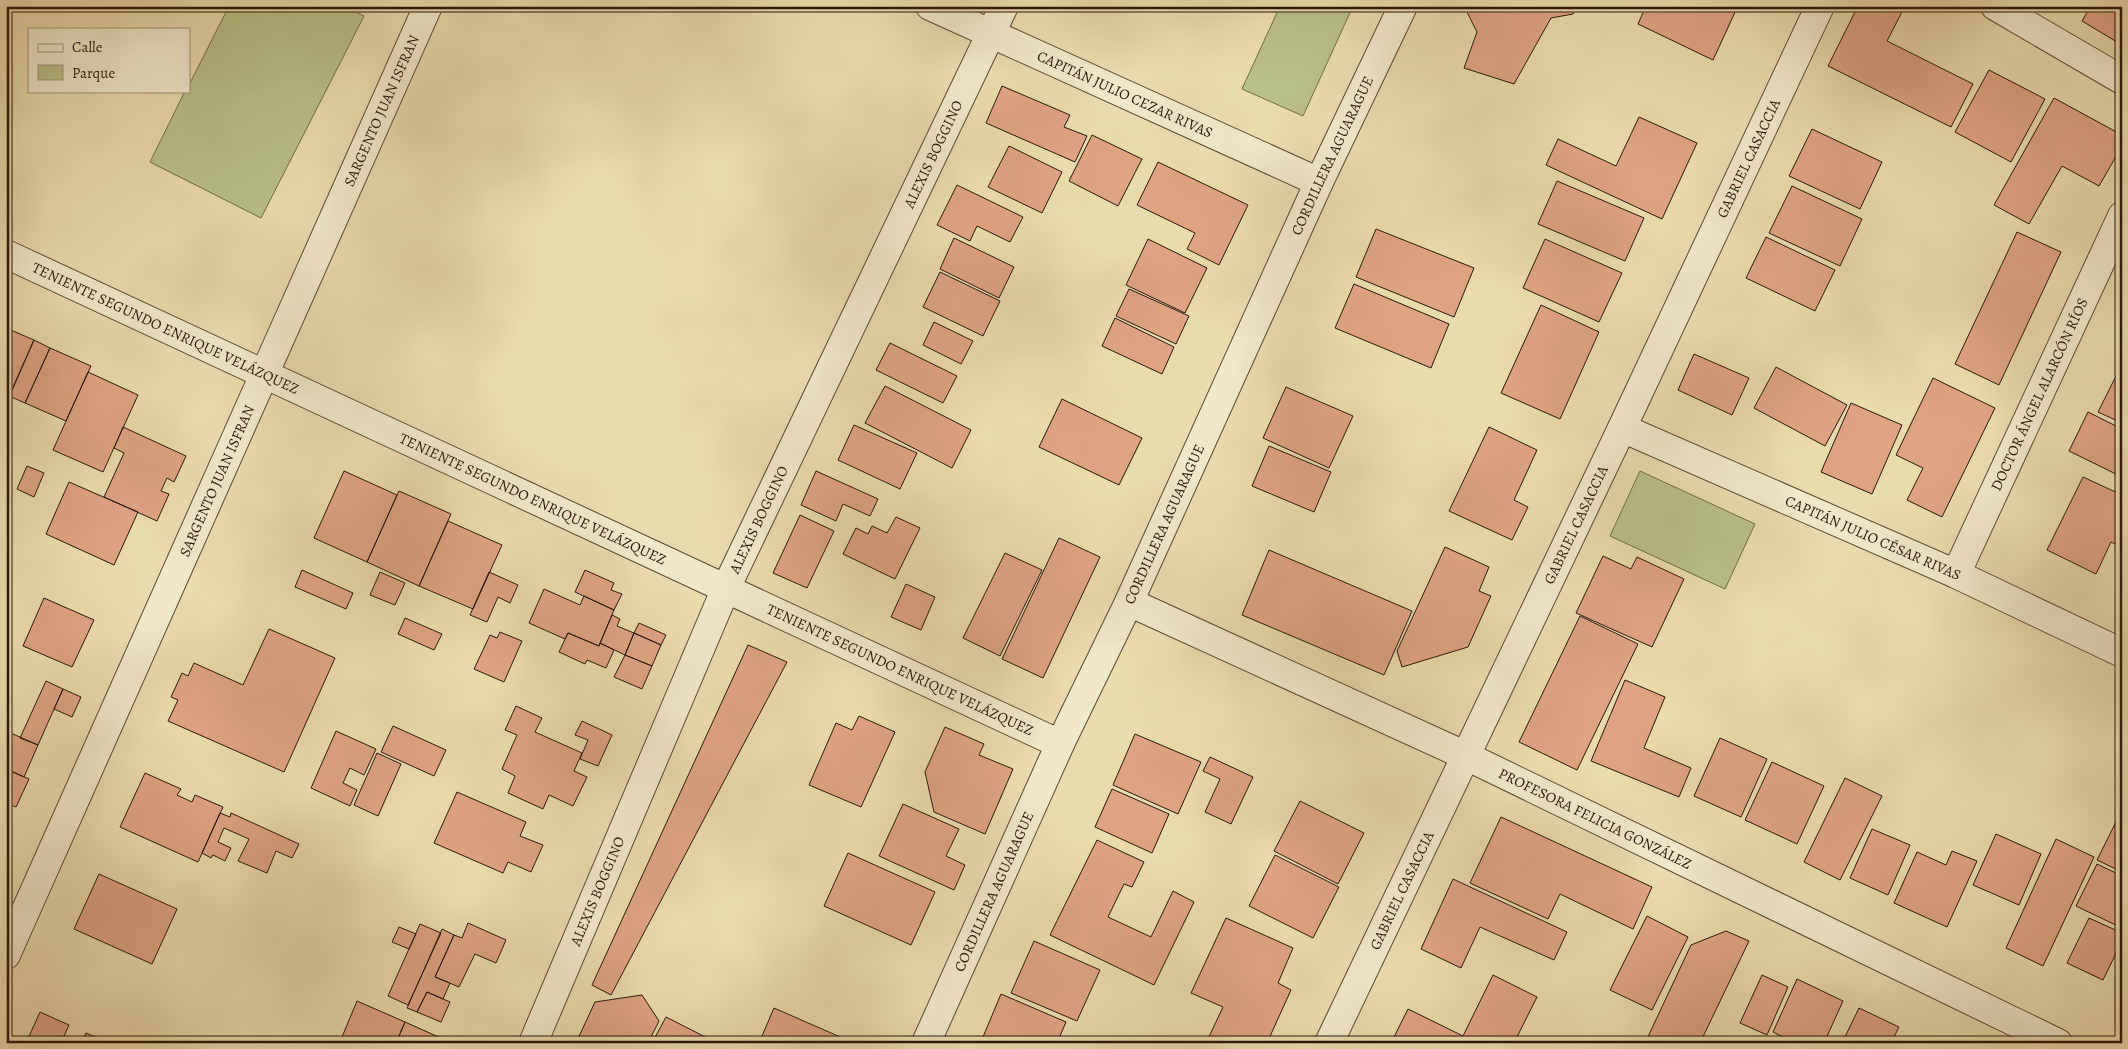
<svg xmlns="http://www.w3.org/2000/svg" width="2128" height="1049" font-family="Alegreya,serif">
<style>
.green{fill:#b9c088;stroke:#726c49}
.building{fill:#dea383;stroke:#2a170a}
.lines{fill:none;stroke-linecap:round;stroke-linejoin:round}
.street-casing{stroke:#5a4833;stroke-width:30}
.street{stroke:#f1e8ca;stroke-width:28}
.labels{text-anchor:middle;stroke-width:4;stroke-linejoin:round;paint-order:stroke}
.street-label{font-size:15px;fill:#2a170a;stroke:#f1e8ca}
</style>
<rect width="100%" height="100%" fill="#eadbad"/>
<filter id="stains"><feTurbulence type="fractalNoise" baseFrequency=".004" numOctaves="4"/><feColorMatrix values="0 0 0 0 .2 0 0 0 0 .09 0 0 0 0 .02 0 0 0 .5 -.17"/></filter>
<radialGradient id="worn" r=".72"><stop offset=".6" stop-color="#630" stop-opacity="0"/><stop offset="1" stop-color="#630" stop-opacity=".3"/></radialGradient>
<!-- green -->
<path class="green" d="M 229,6 L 344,6 L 364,16 L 261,218 L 150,162 L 185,91 L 189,91 L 189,85 Z
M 1280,6 L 1353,6 L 1303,116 L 1242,89 Z
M 1640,471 L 1755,524 L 1725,589 L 1610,536 Z"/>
<!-- building -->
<path class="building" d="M 1464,6 L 1577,6 L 1573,14 L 1551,18 L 1514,84 L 1464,68 L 1477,32 Z
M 1646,6 L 1728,6 L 1736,10 L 1713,60 L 1638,24 Z
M 1858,6 L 1904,8 L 1887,41 L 1973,84 L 1951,127 L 1828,66 Z
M 2091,6 L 2122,6 L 2122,45 L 2082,21 Z
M 1989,70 L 2045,99 L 2011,162 L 1955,132 Z
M 1002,86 L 1070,115 L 1064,127 L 1087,136 L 1075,162 L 986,123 Z
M 2054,98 L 2122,135 L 2122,146 L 2099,186 L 2062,166 L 2029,224 L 1994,205 Z
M 1639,117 L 1697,143 L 1662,219 L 1546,165 L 1558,139 L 1616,166 Z
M 1812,129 L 1882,162 L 1860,209 L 1789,176 Z
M 1092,135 L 1142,159 L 1118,206 L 1069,181 Z
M 1009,146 L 1062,172 L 1042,213 L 988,187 Z
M 1158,162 L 1248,205 L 1219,265 L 1187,249 L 1195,233 L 1137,205 Z
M 1557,181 L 1644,218 L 1625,261 L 1538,224 Z
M 957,185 L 1023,217 L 1010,242 L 977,226 L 970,241 L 937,225 Z
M 1792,186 L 1862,219 L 1840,266 L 1769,233 Z
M 1376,229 L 1474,268 L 1454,317 L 1356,277 Z
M 2017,232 L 2061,252 L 1999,385 L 1955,364 Z
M 1766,237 L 1835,270 L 1815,311 L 1746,278 Z
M 954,238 L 1014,267 L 999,298 L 940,269 Z
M 1148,239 L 1207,268 L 1185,313 L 1126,285 Z
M 1545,239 L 1622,273 L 1599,322 L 1523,288 Z
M 940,272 L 1000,301 L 983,336 L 923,307 Z
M 1354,284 L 1449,324 L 1431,368 L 1335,328 Z
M 1129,289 L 1189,316 L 1176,344 L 1116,316 Z
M 1541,305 L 1599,332 L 1560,419 L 1501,393 Z
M 1115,318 L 1174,347 L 1162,374 L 1102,346 Z
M 934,322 L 973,341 L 961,364 L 923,345 Z
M 6,328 L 34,340 L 7,402 L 6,402 Z
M 34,340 L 50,348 L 25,403 L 9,396 Z
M 890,343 L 957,376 L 943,403 L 876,370 Z
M 50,348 L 91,366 L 66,421 L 25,403 Z
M 1694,354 L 1749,378 L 1732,415 L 1678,390 Z
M 2122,364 L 2122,423 L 2098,412 Z
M 1776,367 L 1847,405 L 1825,446 L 1754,408 Z
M 88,372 L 138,395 L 103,472 L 53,450 Z
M 1933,378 L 1995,408 L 1942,517 L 1907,500 L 1923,468 L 1896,455 Z
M 885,386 L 971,430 L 952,468 L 865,423 Z
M 1286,387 L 1353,416 L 1329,468 L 1263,438 Z
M 1062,399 L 1142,438 L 1119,485 L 1039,447 Z
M 1851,403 L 1902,425 L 1872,494 L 1821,472 Z
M 2088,412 L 2122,429 L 2122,477 L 2069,451 Z
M 854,425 L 917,453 L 900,489 L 838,460 Z
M 123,427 L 186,456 L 174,482 L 167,478 L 161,491 L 169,494 L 157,521 L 104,497 L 124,453 L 114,448 Z
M 1489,427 L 1537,450 L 1514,500 L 1528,507 L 1512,540 L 1449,511 Z
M 1269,446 L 1331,472 L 1314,512 L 1252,486 Z
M 27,466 L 44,473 L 34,497 L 17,489 Z
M 344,471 L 397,495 L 367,562 L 314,538 Z
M 816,471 L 878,499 L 870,516 L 843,504 L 836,521 L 801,505 Z
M 2083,477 L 2122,495 L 2122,547 L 2111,542 L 2096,574 L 2047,550 Z
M 69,482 L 138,512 L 114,565 L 46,534 Z
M 399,491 L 451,514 L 419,586 L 367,562 Z
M 800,515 L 834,531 L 807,588 L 773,573 Z
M 896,517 L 920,528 L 895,579 L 843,554 L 856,528 L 868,534 L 872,526 L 887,533 Z
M 448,521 L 502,545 L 473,609 L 419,586 Z
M 1059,538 L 1100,557 L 1043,678 L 1002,659 Z
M 1445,547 L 1489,567 L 1479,591 L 1491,596 L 1468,647 L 1402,667 L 1397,651 Z
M 1269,550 L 1412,611 L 1384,675 L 1242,615 Z
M 1005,553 L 1042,570 L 1000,656 L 963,638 Z
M 1603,556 L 1631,569 L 1637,557 L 1684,579 L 1652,647 L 1576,613 Z
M 302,570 L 353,593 L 346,609 L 295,587 Z
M 585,570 L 614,583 L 611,590 L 622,594 L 614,610 L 575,592 Z
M 380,572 L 405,583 L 395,605 L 370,595 Z
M 489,572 L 518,585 L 510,603 L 498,597 L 487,622 L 470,615 Z
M 906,584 L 935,597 L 921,630 L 891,617 Z
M 544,589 L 580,605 L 584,596 L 614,610 L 599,646 L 568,633 L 565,639 L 529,623 Z
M 44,598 L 94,620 L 72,667 L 23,646 Z
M 612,615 L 620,619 L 617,626 L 634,633 L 625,655 L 600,643 Z
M 1580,616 L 1638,644 L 1577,770 L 1519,742 Z
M 405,618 L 442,634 L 434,650 L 398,634 Z
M 639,623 L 666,635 L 661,645 L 634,633 Z
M 269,629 L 335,658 L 284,772 L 168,721 L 178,700 L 171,697 L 182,673 L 188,676 L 194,663 L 243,685 Z
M 500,632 L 522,641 L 504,682 L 474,669 L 490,635 L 497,638 Z
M 568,633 L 599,646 L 600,643 L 614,650 L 606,668 L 587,660 L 585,664 L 559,652 Z
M 634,633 L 661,645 L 652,666 L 625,655 Z
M 748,645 L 787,662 L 611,995 L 592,985 Z
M 625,655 L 652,666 L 642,689 L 614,677 Z
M 1625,680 L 1665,697 L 1644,748 L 1691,768 L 1679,797 L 1591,761 Z
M 46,681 L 63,689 L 38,745 L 20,738 Z
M 63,689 L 81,697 L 72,717 L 54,709 Z
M 516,706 L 542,718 L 535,732 L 582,753 L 574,771 L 587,777 L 573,806 L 549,795 L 543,809 L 508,793 L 515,776 L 502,769 L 517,735 L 505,730 Z
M 859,716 L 895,732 L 861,807 L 809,785 L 836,723 L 852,730 Z
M 582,721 L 612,735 L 598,766 L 580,759 L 588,740 L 575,735 Z
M 393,726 L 446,750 L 434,776 L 381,752 Z
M 945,727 L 984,744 L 979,755 L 1013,769 L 985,834 L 934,812 L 925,772 Z
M 6,731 L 38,745 L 24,777 L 6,769 Z
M 336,731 L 376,749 L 364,775 L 350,768 L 343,783 L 357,790 L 350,806 L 311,788 Z
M 1135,734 L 1201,762 L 1178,814 L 1113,785 Z
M 1720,738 L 1767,759 L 1741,817 L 1694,796 Z
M 377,753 L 401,764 L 378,816 L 354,805 Z
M 1210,757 L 1253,777 L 1231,824 L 1205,812 L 1220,779 L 1203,771 Z
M 1772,762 L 1824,786 L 1797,844 L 1745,820 Z
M 6,769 L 29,779 L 16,807 L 6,803 Z
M 145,773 L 181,789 L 177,795 L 192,802 L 195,795 L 223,807 L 198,862 L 120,827 Z
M 1845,778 L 1882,796 L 1840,880 L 1804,862 Z
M 1112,789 L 1169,814 L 1152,853 L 1095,827 Z
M 457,792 L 526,822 L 520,836 L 543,845 L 531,872 L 508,862 L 503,873 L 434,843 Z
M 1300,801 L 1364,833 L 1338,884 L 1274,851 Z
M 903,804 L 959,829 L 946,856 L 965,865 L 954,890 L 879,856 Z
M 2122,810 L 2122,872 L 2097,860 Z
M 220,813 L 230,817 L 231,813 L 299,844 L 292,858 L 276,851 L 267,873 L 238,861 L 249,839 L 224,828 L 218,842 L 231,848 L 225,861 L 213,855 L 211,858 L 202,853 Z
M 1501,817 L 1652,887 L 1633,929 L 1560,894 L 1548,919 L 1470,883 Z
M 1872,829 L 1910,845 L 1888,895 L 1850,878 Z
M 1996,834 L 2041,854 L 2019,905 L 1973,885 Z
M 2056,839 L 2094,857 L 2043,966 L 2006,948 Z
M 1097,840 L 1144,862 L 1132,887 L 1124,884 L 1108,917 L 1151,937 L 1173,891 L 1194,902 L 1154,985 L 1050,935 Z
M 1952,851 L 1977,861 L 1947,927 L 1894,903 L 1917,852 L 1946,865 Z
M 848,853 L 935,892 L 911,945 L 824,906 Z
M 1275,855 L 1339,887 L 1313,938 L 1249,906 Z
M 2097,864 L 2122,876 L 2122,928 L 2076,906 Z
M 99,874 L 177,909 L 152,964 L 74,929 Z
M 1453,879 L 1567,932 L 1554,960 L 1480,927 L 1461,968 L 1421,949 Z
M 1647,916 L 1688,937 L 1652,1010 L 1610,990 Z
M 1226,918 L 1293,948 L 1278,983 L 1291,990 L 1267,1043 L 1211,1043 L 1207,1041 L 1223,1007 L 1191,993 Z
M 2089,918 L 2122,933 L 2122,941 L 2103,980 L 2067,963 Z
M 468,923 L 506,940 L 496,963 L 475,954 L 459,987 L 435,977 L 454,935 L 462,938 Z
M 420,924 L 441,933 L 408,1005 L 388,996 Z
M 399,927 L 416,934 L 409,949 L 392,942 Z
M 442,929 L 454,935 L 435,977 L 450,983 L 443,999 L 427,992 L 417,1012 L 407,1008 Z
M 1726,931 L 1749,941 L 1700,1043 L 1646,1041 L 1691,945 Z
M 1034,941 L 1100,970 L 1077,1021 L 1011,993 Z
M 1493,975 L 1537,997 L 1514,1043 L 1391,1043 L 1408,1009 L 1463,1036 Z
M 1762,975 L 1788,987 L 1767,1035 L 1740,1023 Z
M 1797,979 L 1843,1001 L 1824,1043 L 1795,1043 L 1773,1032 Z
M 427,992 L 450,1002 L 441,1022 L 417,1012 Z
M 1001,994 L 1066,1022 L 1057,1043 L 997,1043 L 983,1037 Z
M 642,995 L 659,1021 L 648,1043 L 576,1043 L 595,1002 Z
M 357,1001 L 405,1022 L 396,1043 L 354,1043 L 342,1037 Z
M 774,1008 L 854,1043 L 759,1043 Z
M 1859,1008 L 1899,1027 L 1891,1043 L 1842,1043 Z
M 40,1012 L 69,1025 L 61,1043 L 26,1043 Z
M 666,1017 L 717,1043 L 652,1043 Z
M 405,1022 L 443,1039 L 441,1043 L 396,1043 Z
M 86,1033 L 109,1043 L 81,1043 Z"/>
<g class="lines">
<defs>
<g id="street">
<path id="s1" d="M 930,6 L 1319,182"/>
<path d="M 1995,6 L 2122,80"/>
<path id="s2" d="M 6,254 L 1060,744"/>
<path id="s3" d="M 1622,428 L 1956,574 L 2122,653"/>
<path id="s4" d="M 1956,574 L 2122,216"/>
<path id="s5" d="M 1129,602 L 1464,755 L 2058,1043"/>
<path id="s6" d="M 6,955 L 428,6"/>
<path id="s7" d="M 533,1043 L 726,588 L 1004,6"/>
<path id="s8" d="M 926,1043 L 1060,744 L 1129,602 L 1319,182 L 1403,6"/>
<path id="s9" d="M 1329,1043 L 1622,428 L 1820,6"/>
</g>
</defs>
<!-- street casing -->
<use href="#street" class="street-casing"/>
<!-- street -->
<use href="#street" class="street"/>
</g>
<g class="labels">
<!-- street labels -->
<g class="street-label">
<text dy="5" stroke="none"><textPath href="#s1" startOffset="214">CAPITÁN JULIO CEZAR RIVAS</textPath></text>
<text dy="5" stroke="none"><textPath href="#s6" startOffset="924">SARGENTO JUAN ISFRAN</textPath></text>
<text dy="5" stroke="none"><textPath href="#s7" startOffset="975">ALEXIS BOGGINO</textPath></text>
<text dy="5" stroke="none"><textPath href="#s8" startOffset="976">CORDILLERA AGUARAGUE</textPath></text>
<text dy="5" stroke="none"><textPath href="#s9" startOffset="979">GABRIEL CASACCIA</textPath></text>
<text dy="5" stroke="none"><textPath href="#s2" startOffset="176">TENIENTE SEGUNDO ENRIQUE VELÁZQUEZ</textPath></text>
<text dy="5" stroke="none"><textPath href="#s4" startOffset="198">DOCTOR ÁNGEL ALARCÓN RÍOS</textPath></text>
<text dy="5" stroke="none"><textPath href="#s6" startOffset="519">SARGENTO JUAN ISFRAN</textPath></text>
<text dy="5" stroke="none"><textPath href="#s2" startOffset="581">TENIENTE SEGUNDO ENRIQUE VELÁZQUEZ</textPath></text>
<text dy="5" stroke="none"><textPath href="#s7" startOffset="570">ALEXIS BOGGINO</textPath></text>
<text dy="5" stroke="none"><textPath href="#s8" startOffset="571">CORDILLERA AGUARAGUE</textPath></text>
<text dy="5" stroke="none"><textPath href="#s9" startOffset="574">GABRIEL CASACCIA</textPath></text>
<text dy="5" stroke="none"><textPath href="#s3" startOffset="274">CAPITÁN JULIO CÉSAR RIVAS</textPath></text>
<text dy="5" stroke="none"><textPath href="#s2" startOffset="986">TENIENTE SEGUNDO ENRIQUE VELÁZQUEZ</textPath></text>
<text dy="5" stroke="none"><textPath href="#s5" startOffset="514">PROFESORA FELICIA GONZÁLEZ</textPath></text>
<text dy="5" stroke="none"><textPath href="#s9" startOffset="169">GABRIEL CASACCIA</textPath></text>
<text dy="5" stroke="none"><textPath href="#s7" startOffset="165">ALEXIS BOGGINO</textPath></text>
<text dy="5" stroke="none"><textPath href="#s8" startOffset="166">CORDILLERA AGUARAGUE</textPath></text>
</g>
</g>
<!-- margin -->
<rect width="2128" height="1049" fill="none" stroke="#eadbad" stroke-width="25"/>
<rect x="8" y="8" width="2113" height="1034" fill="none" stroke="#2a170a" stroke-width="2.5"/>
<rect x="12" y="12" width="2103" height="1024" fill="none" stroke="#2a170a"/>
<!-- legend -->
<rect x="28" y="28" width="162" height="65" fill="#f1e8ca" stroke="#a1947d"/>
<rect x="38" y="44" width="25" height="8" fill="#f1e8ca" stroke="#a1947d"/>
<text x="72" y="52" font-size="15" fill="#2a170a">Calle</text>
<rect x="38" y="65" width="25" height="15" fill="#b9c088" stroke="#a1947d"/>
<text x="72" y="78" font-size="15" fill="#2a170a">Parque</text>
<rect width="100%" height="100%" filter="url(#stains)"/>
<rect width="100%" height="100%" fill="url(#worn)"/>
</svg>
